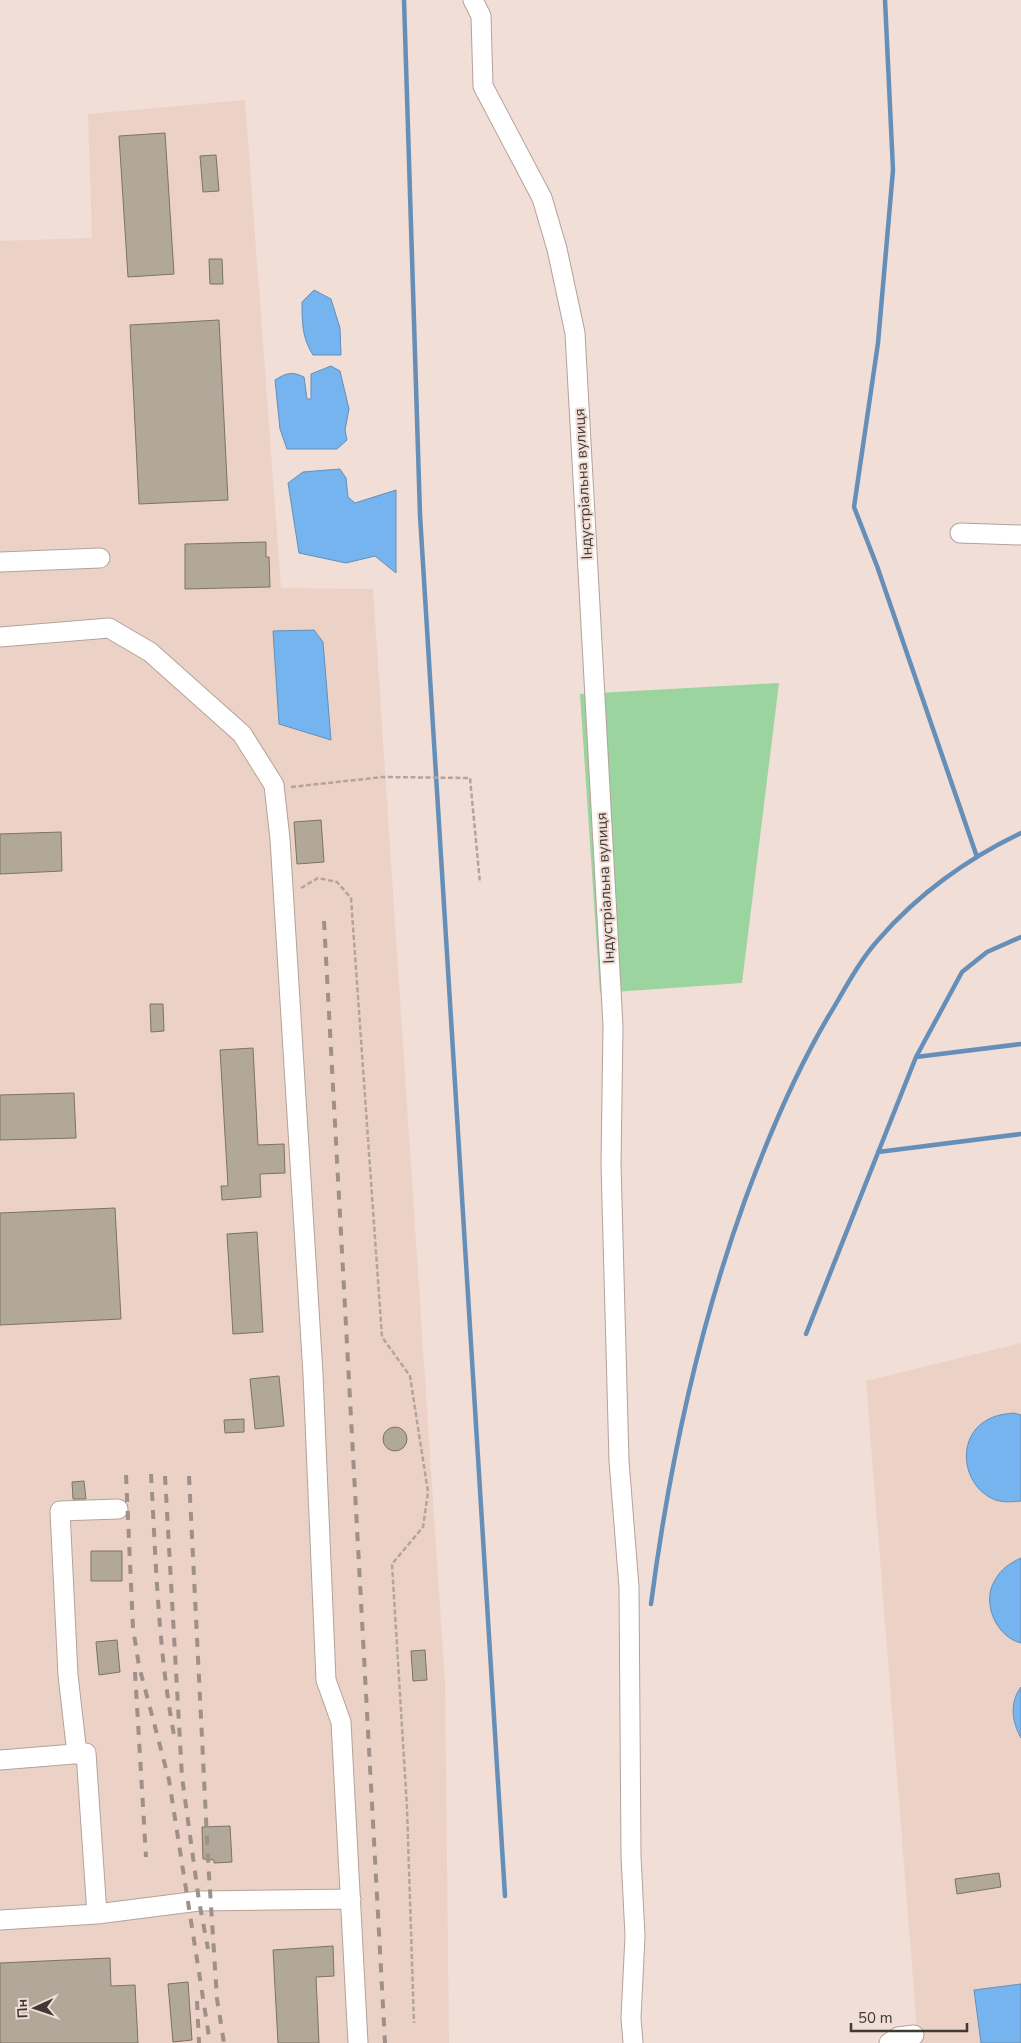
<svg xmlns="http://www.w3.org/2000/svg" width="1021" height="2043" font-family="'Nunito Sans',sans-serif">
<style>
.built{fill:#ecd2c6}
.green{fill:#9bd49e}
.water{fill:#75b4ef;stroke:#658fb8}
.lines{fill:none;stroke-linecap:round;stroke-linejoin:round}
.stream{stroke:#658fb8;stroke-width:4.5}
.building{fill:#b2a899;stroke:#7c7265}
.minor-casing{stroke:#b4a29a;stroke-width:21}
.path{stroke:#b3a49e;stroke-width:2.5;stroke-dasharray:5 2.5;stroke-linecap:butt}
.minor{stroke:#fff;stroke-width:19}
.rail{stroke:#9e908b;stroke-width:4;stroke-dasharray:9 9;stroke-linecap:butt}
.labels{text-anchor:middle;stroke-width:4;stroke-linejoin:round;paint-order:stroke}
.street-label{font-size:15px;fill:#403936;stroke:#f1ded6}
</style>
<rect width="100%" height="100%" fill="#f1ded6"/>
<!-- built -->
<path class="built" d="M 245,100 L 281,588 L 373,589 L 445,1683 L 449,2043 L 0,2043 L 0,241 L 92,238 L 88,114 Z
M 1021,1343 L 1021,2043 L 918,2043 L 866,1381 Z"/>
<!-- green -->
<path class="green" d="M 779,683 L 742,983 L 600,993 L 580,694 Z"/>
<!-- water -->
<path class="water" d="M 314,290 L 331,299 L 340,328 L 341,355 L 313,355 C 302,338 302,322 302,302 Z
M 331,366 L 340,371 L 349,409 L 345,430 L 347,440 L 337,449 L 287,449 L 280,429 L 275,380 C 286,373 292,371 304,377 L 307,399 L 311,399 L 311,374 Z
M 340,469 L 346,478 L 348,497 L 355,503 L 396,490 L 396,573 L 375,556 L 346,563 L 299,553 L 288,483 L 303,472 Z
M 314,630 L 323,642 L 331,740 L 279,724 L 273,631 Z
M 1014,1413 L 1021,1415 L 1021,1501 C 1011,1502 1000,1503 991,1498 C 964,1484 957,1444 981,1424 C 991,1416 1002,1414 1014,1413 Z
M 1021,1558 L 1021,1643 C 996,1637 981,1602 995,1580 C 1001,1569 1010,1563 1021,1558 Z
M 1021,1687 L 1021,1738 C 1012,1722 1009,1703 1021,1687 Z
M 1021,1984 L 1021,2043 L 981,2043 L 974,1990 Z"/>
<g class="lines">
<!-- stream -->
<path class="stream" d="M 404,0 L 420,515 L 505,1896
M 885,0 L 893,170 L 878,343 L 854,507 L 877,566 L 977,857
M 916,1057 L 962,972 L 987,952 L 1021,937
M 878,1152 L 1021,1134
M 806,1334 L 916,1057 L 1021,1044
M 651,1604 C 669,1466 698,1330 745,1200 C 768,1137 794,1075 828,1017 C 844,991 858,962 879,939 C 917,895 968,858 1021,833"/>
</g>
<!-- building -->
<path class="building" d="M 165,133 L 174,274 L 128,277 L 119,136 Z
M 216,155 L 219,191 L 203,192 L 200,156 Z
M 209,259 L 222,259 L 223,284 L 210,284 Z
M 219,320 L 228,500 L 139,504 L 130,325 Z
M 266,542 L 266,557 L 269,557 L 270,587 L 185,589 L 185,544 Z
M 321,820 L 324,862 L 297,864 L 294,822 Z
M 61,832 L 62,871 L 0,874 L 0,834 Z
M 150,1004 L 163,1004 L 164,1031 L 151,1032 Z
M 253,1048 L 258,1145 L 284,1144 L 285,1173 L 260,1174 L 261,1197 L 222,1200 L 221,1186 L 228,1186 L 220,1050 Z
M 74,1093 L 76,1138 L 0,1140 L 0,1095 Z
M 115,1208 L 121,1319 L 0,1325 L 0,1213 Z
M 257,1232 L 263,1332 L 233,1334 L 227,1234 Z
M 279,1376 L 284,1426 L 255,1429 L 250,1379 Z
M 244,1419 L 244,1432 L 225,1433 L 224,1420 Z
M383 1439a12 12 0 1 1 24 0a12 12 0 1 1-24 0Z
M 84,1481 L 86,1499 L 73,1499 L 72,1482 Z
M 91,1551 L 122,1551 L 122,1581 L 91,1581 Z
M 117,1640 L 120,1672 L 99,1675 L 96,1642 Z
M 425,1650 L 427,1680 L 413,1681 L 411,1651 Z
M 230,1826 L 232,1862 L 214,1863 L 214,1860 L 203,1859 L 202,1827 Z
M 999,1873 L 1001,1887 L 957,1894 L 955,1879 Z
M 333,1946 L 334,1976 L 316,1977 L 319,2043 L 278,2043 L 273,1950 Z
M 110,1958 L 111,1986 L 135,1985 L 138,2043 L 0,2043 L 0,1963 Z
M 188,1982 L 192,2040 L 173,2042 L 168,1984 Z"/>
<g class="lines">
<defs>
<path id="minor" d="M 473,0 L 481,16 L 483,86 L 542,198 L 557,249 L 575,333 L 613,1026 L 611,1164 L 619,1461 L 629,1587 L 631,1856 L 635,1936 L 631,2018 L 633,2043
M 960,533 L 1021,535
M 0,562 L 100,558
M 0,637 L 109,628 L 150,652 L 242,734 L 274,785 L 280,839 L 313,1374 L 326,1680 L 341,1722 L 358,2043
M 77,1754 L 68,1675 L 60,1511 L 118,1509
M 0,1760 L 86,1753 L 97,1914
M 0,1920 L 97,1914 L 199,1901 L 351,1899
M 889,2043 L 898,2037 L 914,2035"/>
</defs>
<!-- minor casing -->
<use href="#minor" class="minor-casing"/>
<!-- path -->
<path class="path" d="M 291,787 L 383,777 L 470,778 L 480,883
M 301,888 L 318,878 L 337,882 L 351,898 L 382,1337 L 410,1376 L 428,1492 L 423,1527 L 392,1564 L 407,1808 L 414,2023"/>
<!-- minor -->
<use href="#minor" class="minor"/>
<!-- rail -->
<path class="rail" d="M 324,921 L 385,2043
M 151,1474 C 156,1562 158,1649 174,1735
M 126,1475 L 133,1628 L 139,1666 L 169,1780 L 210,2043
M 165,1476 L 182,1777 L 199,1901 L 208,1949
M 189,1476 L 208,1859 L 217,1999 L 224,2043
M 135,1672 L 146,1857
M 197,2001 L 199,2043"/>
</g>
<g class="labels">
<!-- street labels -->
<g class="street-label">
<text transform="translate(583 484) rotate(-93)" y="5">Індустріальна вулиця</text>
<text transform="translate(605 888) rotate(-93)" y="5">Індустріальна вулиця</text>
</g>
</g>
<!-- north arrow -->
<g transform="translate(35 2008) rotate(267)" stroke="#f1ded6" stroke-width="4" paint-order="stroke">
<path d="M0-4L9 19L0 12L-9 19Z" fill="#403936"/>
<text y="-8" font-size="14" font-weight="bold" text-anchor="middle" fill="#403936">Пн</text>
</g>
<!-- scale -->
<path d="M851 2023v8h116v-8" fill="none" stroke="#403936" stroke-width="2.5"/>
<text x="858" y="2023" font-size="15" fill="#403936" stroke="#f1ded6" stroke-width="4" paint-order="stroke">50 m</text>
</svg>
